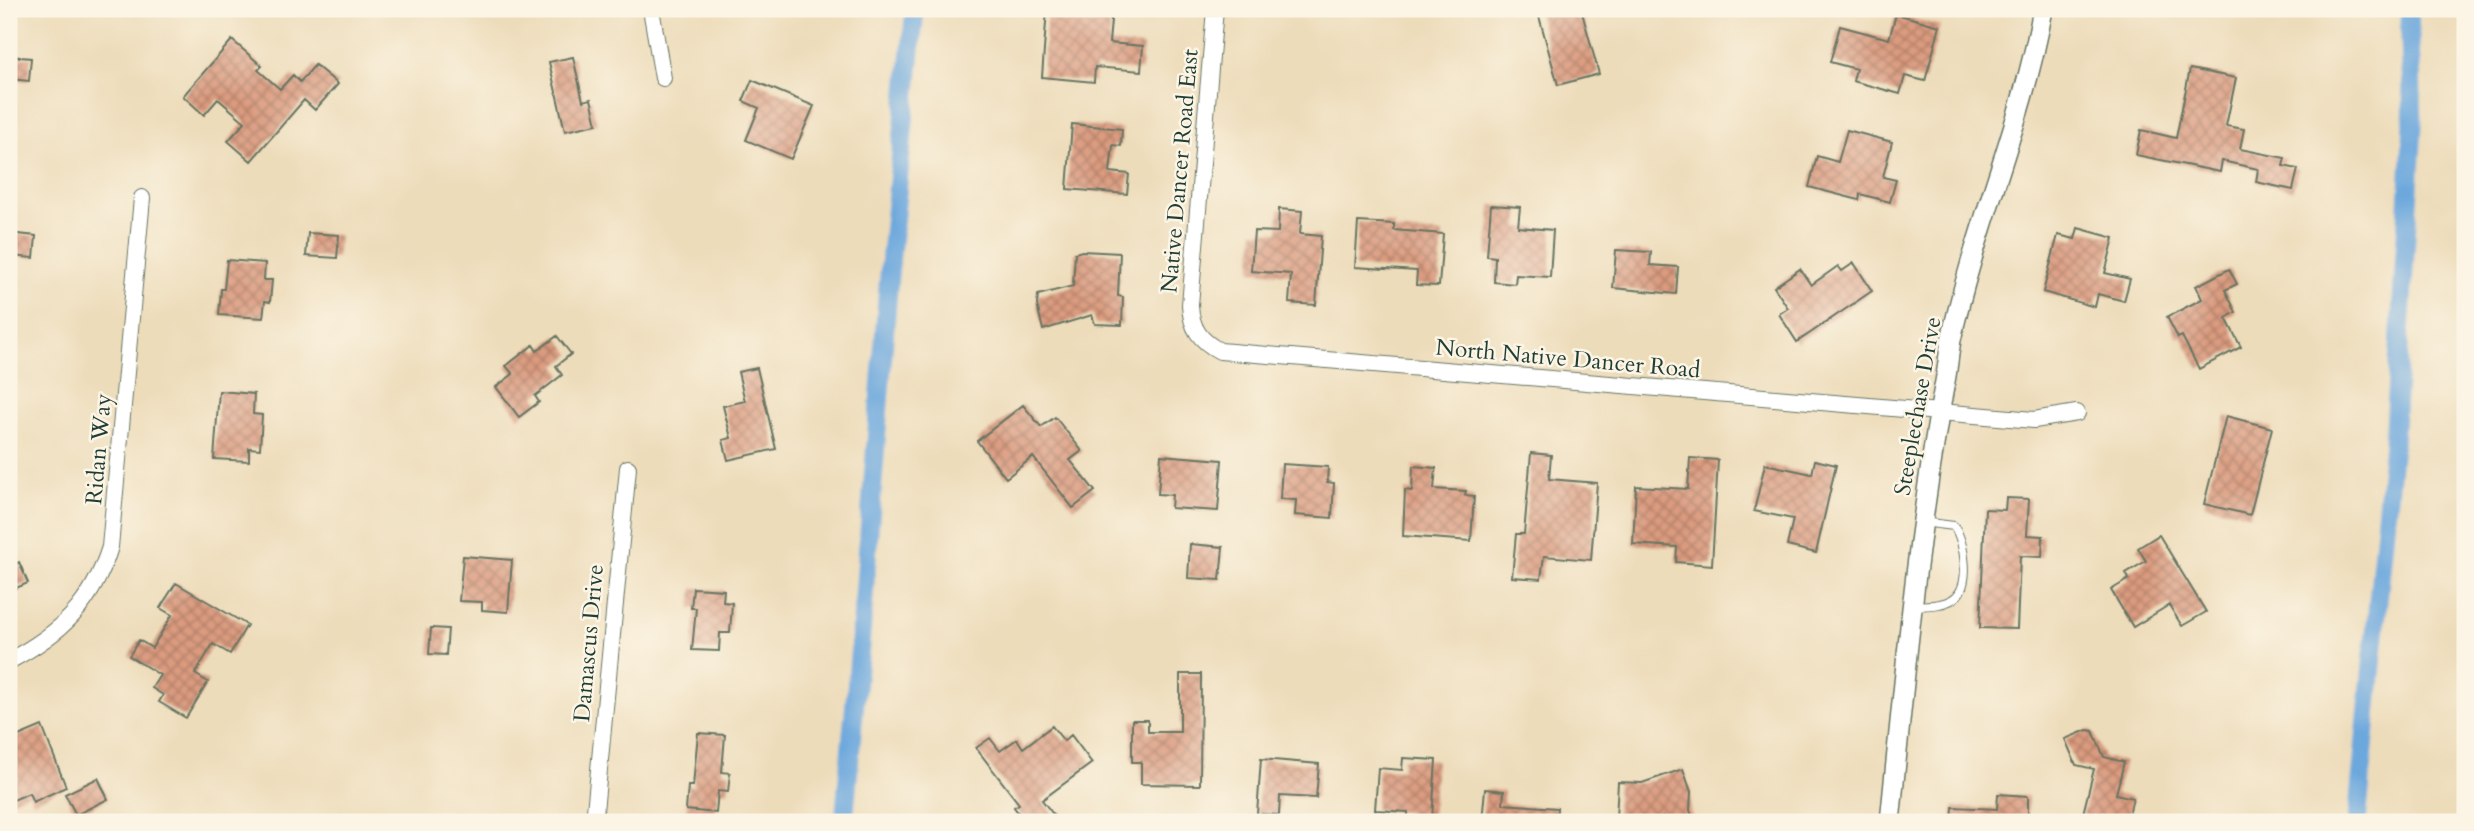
<svg xmlns="http://www.w3.org/2000/svg" width="2474" height="831" font-family="Cardo,serif">
<style>
.lines{fill:none;stroke-linecap:round;stroke-linejoin:round}
.canal{stroke:#6da8dd;stroke-width:19}
.building{fill:url(#building-cross-hatch)}
.service-casing{stroke:#677563;stroke-width:10}
.minor-casing{stroke:#677563;stroke-width:18}
.tertiary-casing{stroke:#677563;stroke-width:22}
.service{stroke:#fff;stroke-width:8}
.minor{stroke:#fff;stroke-width:16}
.tertiary{stroke:#fff;stroke-width:19}
.labels{text-anchor:middle;stroke-width:5;stroke-linejoin:round;paint-order:stroke}
.street-label{font-size:23px;fill:#1f3d34;stroke:#fcf5e5}
</style>
<defs>
<pattern id="building-cross-hatch" width="8" height="8" patternUnits="userSpaceOnUse" patternTransform="scale(1.75)"><rect width="8" height="8" fill="#db9b7f"/><path d="M0 0l8 8M0 8l8-8" fill="none" stroke="#b18069"/></pattern>
</defs>
<rect width="100%" height="100%" fill="#fcf5e5"/>
<filter id="ink" filterUnits="userSpaceOnUse"><feTurbulence type="fractalNoise" baseFrequency=".0143" numOctaves="2"/><feDisplacementMap in="SourceGraphic" scale="14" xChannelSelector="R" yChannelSelector="G"/><feConvolveMatrix kernelMatrix="1 2 1 2 8 2 1 2 1" color-interpolation-filters="sRGB"/></filter>
<filter id="wash" filterUnits="userSpaceOnUse"><feTurbulence type="fractalNoise" baseFrequency=".00686" numOctaves="4" result="noise"/><feDisplacementMap in="SourceGraphic" scale="28" xChannelSelector="R" yChannelSelector="G"/><feGaussianBlur stdDeviation="1.57" result="paint"/><feColorMatrix in="noise" values="0 0 0 0 0 0 0 0 0 0 0 0 0 0 0 0 0 1.4 0 .05"/><feComposite in="paint" operator="in"/></filter>
<g filter="url(#wash)">
<rect width="100%" height="100%" fill="#eddcba"/>
<g class="lines">
<!-- canal -->
<path class="canal" d="M 844,822 L 861,635 L 889,275 L 915,9
M 2357,822 L 2393,444 L 2413,125 L 2409,9"/>
</g>
<g id="blocks">
<!-- building -->
<path class="building" d="M 1047,9 L 1112,9 L 1109,43 L 1143,46 L 1141,71 L 1095,67 L 1094,82 L 1042,77 Z
M 1537,9 L 1581,9 L 1599,74 L 1558,85 Z
M 1896,14 L 1940,26 L 1925,81 L 1905,76 L 1900,94 L 1853,81 L 1856,69 L 1830,62 L 1840,26 L 1889,39 Z
M 232,40 L 262,66 L 258,70 L 280,89 L 293,75 L 300,82 L 315,65 L 338,84 L 315,110 L 304,100 L 251,161 L 228,141 L 245,122 L 218,99 L 204,115 L 183,96 Z
M 9,56 L 31,58 L 29,81 L 9,79 Z
M 573,57 L 583,101 L 591,99 L 597,124 L 565,131 L 549,62 Z
M 2190,69 L 2236,78 L 2226,126 L 2244,129 L 2240,149 L 2285,158 L 2283,166 L 2298,169 L 2293,190 L 2256,182 L 2258,169 L 2222,161 L 2220,172 L 2136,155 L 2141,130 L 2176,138 Z
M 752,80 L 814,106 L 791,159 L 746,140 L 759,108 L 743,101 Z
M 1072,124 L 1122,129 L 1121,146 L 1113,145 L 1110,172 L 1129,174 L 1127,194 L 1067,189 Z
M 1847,130 L 1892,142 L 1883,177 L 1896,180 L 1890,202 L 1860,194 L 1859,200 L 1809,187 L 1817,156 L 1838,162 Z
M 1491,205 L 1520,207 L 1518,227 L 1553,230 L 1550,277 L 1516,275 L 1515,284 L 1494,282 L 1495,257 L 1487,256 Z
M 1279,209 L 1302,211 L 1300,234 L 1321,236 L 1316,305 L 1289,303 L 1291,274 L 1251,271 L 1254,231 L 1278,232 Z
M 1358,222 L 1394,224 L 1394,230 L 1443,234 L 1439,286 L 1416,285 L 1417,271 L 1355,267 Z
M 2078,228 L 2114,238 L 2105,273 L 2130,279 L 2124,301 L 2098,294 L 2095,307 L 2043,292 L 2058,235 L 2075,239 Z
M 9,233 L 36,236 L 34,258 L 9,256 Z
M 308,233 L 339,235 L 337,258 L 306,256 Z
M 1616,250 L 1651,252 L 1650,265 L 1678,267 L 1676,294 L 1613,288 Z
M 1082,251 L 1120,253 L 1118,296 L 1123,297 L 1122,325 L 1095,324 L 1092,315 L 1043,330 L 1037,305 L 1038,295 L 1073,286 L 1075,253 Z
M 227,260 L 265,263 L 264,280 L 272,280 L 270,302 L 265,301 L 263,318 L 219,315 L 221,289 L 224,289 Z
M 1854,263 L 1872,291 L 1797,342 L 1779,314 L 1788,308 L 1774,287 L 1800,269 L 1811,285 L 1838,266 L 1842,271 Z
M 2229,269 L 2237,284 L 2225,290 L 2236,312 L 2226,318 L 2241,347 L 2199,369 L 2182,336 L 2178,338 L 2167,317 L 2202,299 L 2196,286 Z
M 557,336 L 571,354 L 556,366 L 562,375 L 535,396 L 539,402 L 519,417 L 496,387 L 513,374 L 506,366 L 533,345 L 537,351 Z
M 757,368 L 776,449 L 728,460 L 723,440 L 731,438 L 723,406 L 745,401 L 738,372 Z
M 219,391 L 254,394 L 253,414 L 262,415 L 260,449 L 249,448 L 249,461 L 214,459 Z
M 1023,405 L 1041,427 L 1055,417 L 1082,451 L 1070,460 L 1095,491 L 1073,508 L 1033,457 L 1006,478 L 977,441 Z
M 2226,416 L 2272,428 L 2250,515 L 2204,504 Z
M 1531,453 L 1551,455 L 1549,479 L 1597,483 L 1591,560 L 1544,556 L 1541,579 L 1512,577 L 1516,534 L 1524,534 Z
M 1161,455 L 1222,460 L 1218,511 L 1171,508 L 1172,495 L 1158,494 Z
M 1690,458 L 1718,460 L 1712,565 L 1676,562 L 1677,547 L 1633,544 L 1636,486 L 1688,489 Z
M 1815,460 L 1836,465 L 1816,553 L 1787,546 L 1793,519 L 1754,511 L 1765,464 L 1812,474 Z
M 1282,464 L 1328,467 L 1327,482 L 1334,483 L 1332,518 L 1295,515 L 1296,500 L 1280,499 Z
M 1413,466 L 1436,468 L 1434,489 L 1466,491 L 1465,495 L 1474,496 L 1471,541 L 1403,536 L 1405,490 L 1412,491 Z
M 2006,498 L 2029,499 L 2027,535 L 2043,536 L 2042,557 L 2020,556 L 2017,629 L 1980,628 L 1985,509 L 2005,510 Z
M 2159,535 L 2206,612 L 2182,626 L 2169,605 L 2133,627 L 2111,590 L 2129,579 L 2126,573 L 2146,561 L 2138,548 Z
M 1190,544 L 1223,547 L 1220,580 L 1188,578 Z
M 463,556 L 512,560 L 508,612 L 482,610 L 482,602 L 459,601 Z
M 19,562 L 28,583 L 9,591 L 9,567 Z
M 176,583 L 247,625 L 230,654 L 213,644 L 195,674 L 208,682 L 186,718 L 159,702 L 163,695 L 152,688 L 160,675 L 129,656 L 139,640 L 152,648 L 172,615 L 160,608 Z
M 693,588 L 724,590 L 723,602 L 732,603 L 730,633 L 720,633 L 719,651 L 692,650 L 696,608 L 691,608 Z
M 431,628 L 448,629 L 446,655 L 429,654 Z
M 1180,674 L 1201,674 L 1200,785 L 1141,784 L 1141,762 L 1132,762 L 1132,720 L 1148,720 L 1148,732 L 1180,732 Z
M 42,726 L 66,787 L 33,802 L 29,793 L 9,802 L 9,740 Z
M 1052,726 L 1064,741 L 1071,735 L 1092,763 L 1042,800 L 1059,822 L 1025,822 L 1014,807 L 1019,804 L 976,748 L 990,738 L 1000,751 L 1017,739 L 1023,748 Z
M 2087,730 L 2093,731 L 2104,757 L 2124,762 L 2116,794 L 2133,798 L 2127,822 L 2081,822 L 2094,769 L 2076,765 L 2065,739 Z
M 698,733 L 725,735 L 722,772 L 730,773 L 728,792 L 718,791 L 716,813 L 686,810 L 688,786 L 693,786 Z
M 1403,758 L 1436,760 L 1432,819 L 1408,817 L 1408,812 L 1375,810 L 1378,768 L 1402,770 Z
M 1261,759 L 1319,764 L 1316,798 L 1280,796 L 1279,815 L 1257,814 Z
M 1683,769 L 1691,792 L 1690,810 L 1694,822 L 1669,822 L 1664,817 L 1655,821 L 1616,819 L 1618,782 L 1642,783 Z
M 98,778 L 108,799 L 76,815 L 65,794 Z
M 1485,789 L 1504,791 L 1503,804 L 1557,808 L 1556,822 L 1482,822 Z
M 1998,794 L 2028,796 L 2028,822 L 1952,822 L 1953,807 L 1997,809 Z"/>
</g>
</g>
<g filter="url(#ink)">
<use href="#blocks" fill-opacity="0" stroke="#677563" stroke-width="2"/>
<g class="lines">
<defs>
<path id="service" d="M 1914,606 C 1927,605 1942,606 1953,599 C 1972,587 1965,542 1954,526 L 1922,522"/>
<path id="minor" d="M 651,9 L 663,78
M 1215,9 L 1190,305 C 1191,328 1200,341 1220,351 L 2034,420 L 2077,413
M 9,661 C 61,633 92,605 110,547 L 142,198
M 594,822 L 628,468"/>
<path id="tertiary" d="M 1890,822 C 1905,673 1918,524 1946,376 C 1948,364 1949,352 1951,340 C 1975,227 2023,122 2043,9"/>
</defs>
<!-- service casing -->
<use href="#service" class="service-casing"/>
<!-- minor casing -->
<use href="#minor" class="minor-casing"/>
<!-- tertiary casing -->
<use href="#tertiary" class="tertiary-casing"/>
<!-- service -->
<use href="#service" class="service"/>
<!-- minor -->
<use href="#minor" class="minor"/>
<!-- tertiary -->
<use href="#tertiary" class="tertiary"/>
</g>
</g>
<g class="labels">
<!-- street labels -->
<g class="street-label">
<text transform="translate(1179 171) rotate(-85)" y="8">Native Dancer Road East</text>
<text transform="translate(1568 358) rotate(5)" y="8">North Native Dancer Road</text>
<text transform="translate(1917 406) rotate(-80)" y="8">Steeplechase Drive</text>
<text transform="translate(98 449) rotate(-85)" y="8">Ridan Way</text>
<text transform="translate(588 643) rotate(-85)" y="8">Damascus Drive</text>
</g>
</g>
<!-- margin -->
<rect width="2474" height="831" fill="none" stroke="#fcf5e5" stroke-width="35"/>
</svg>
